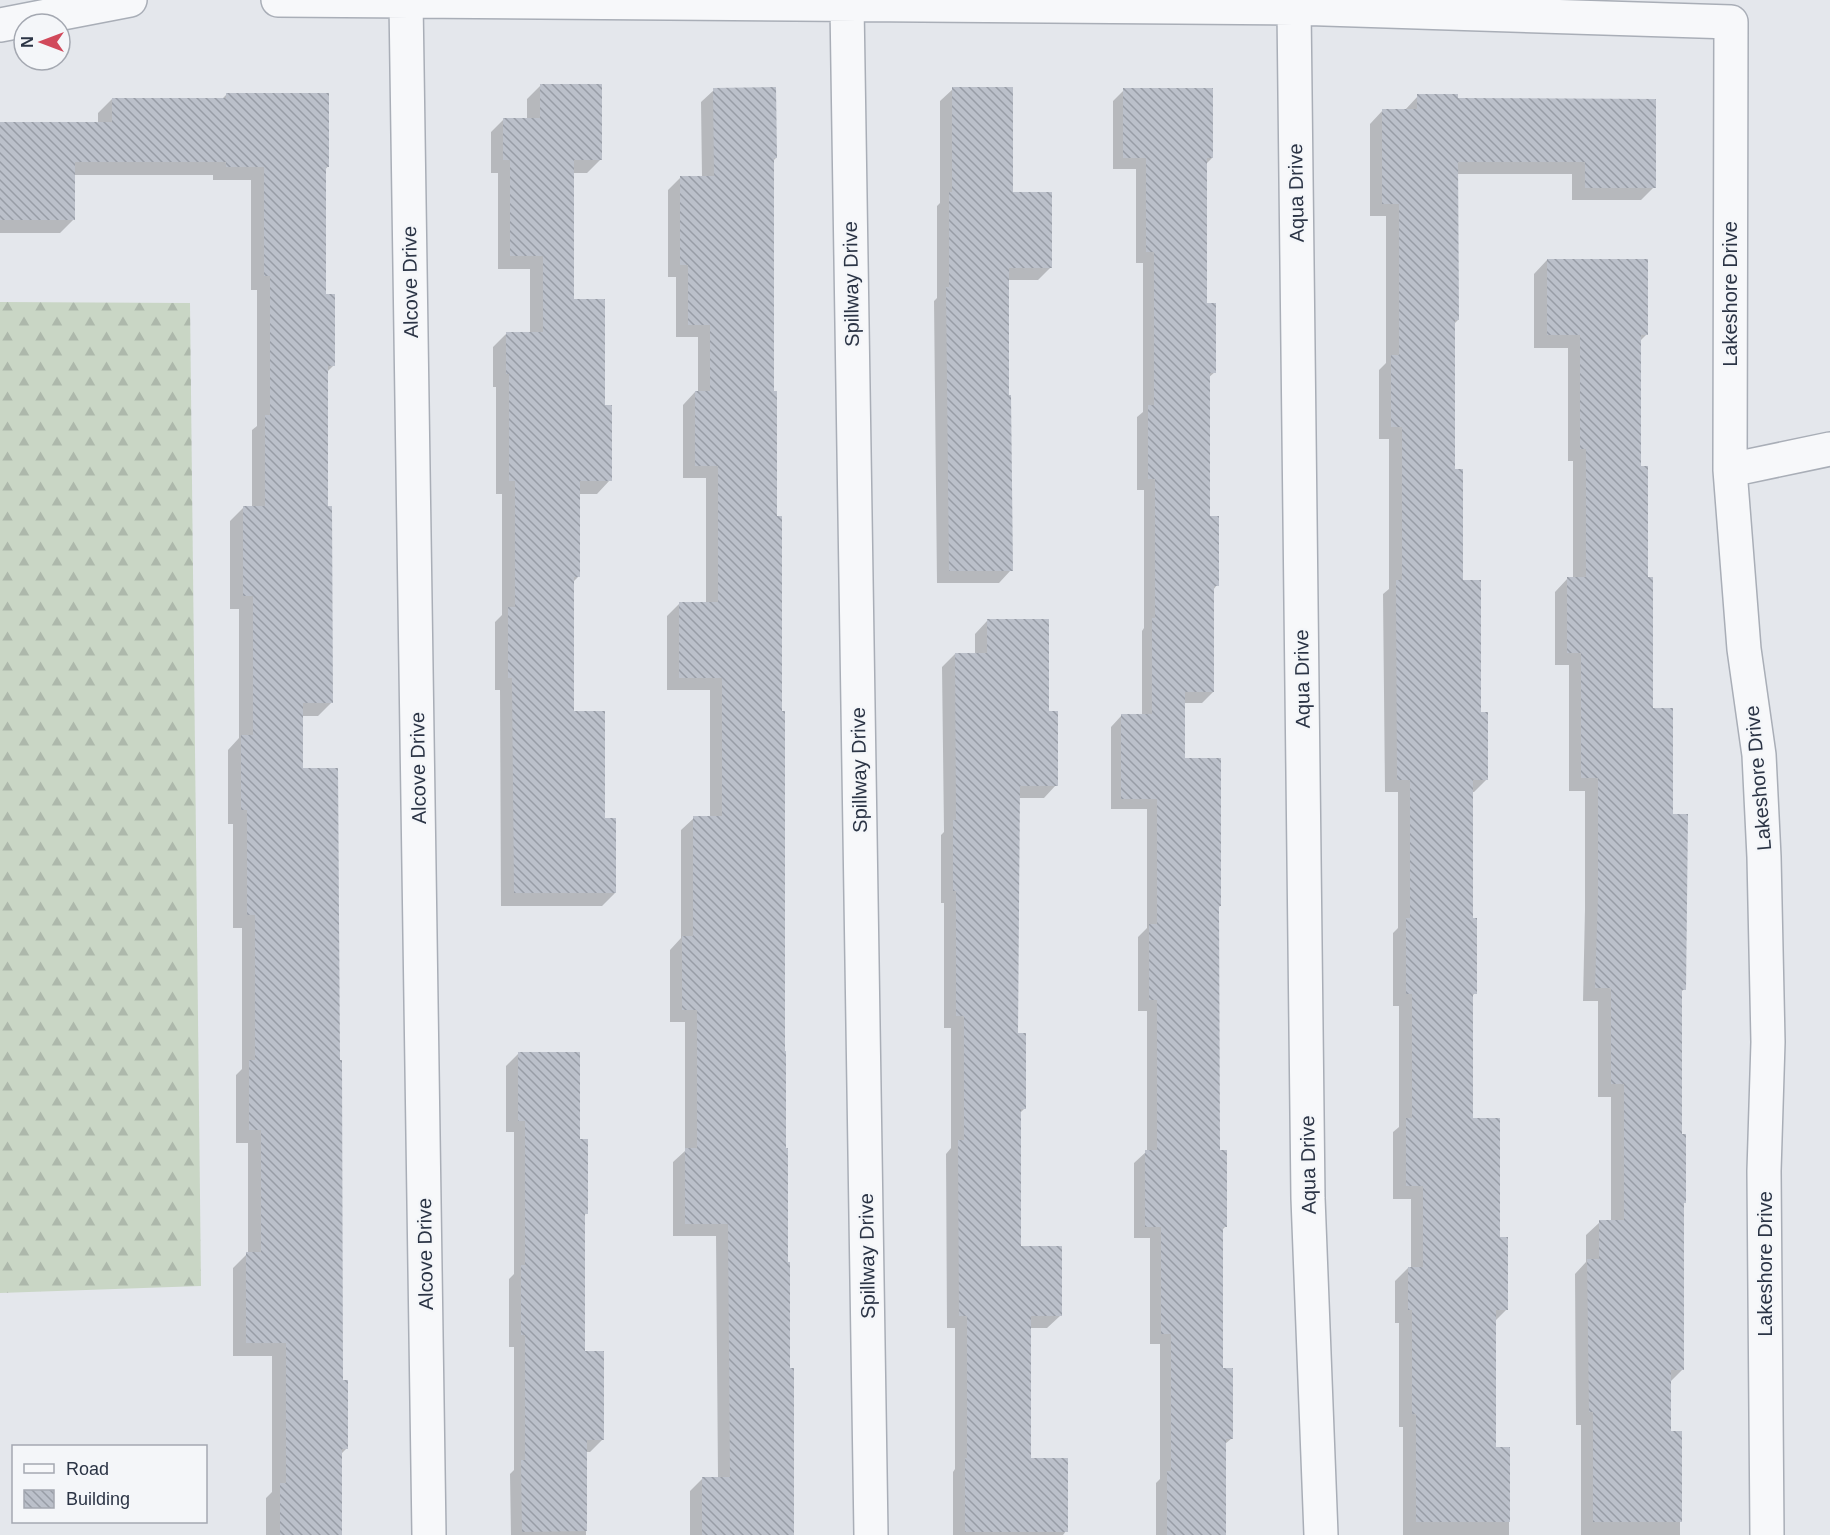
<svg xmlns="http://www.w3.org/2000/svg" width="1830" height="1535" font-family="Arial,sans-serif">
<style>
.forest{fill:url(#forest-firs)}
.shadow{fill:#0003}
.building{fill:url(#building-back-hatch)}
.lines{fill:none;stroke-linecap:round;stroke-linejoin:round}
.street-casing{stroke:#a9aeb7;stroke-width:36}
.street{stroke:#f7f8fa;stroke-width:33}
.labels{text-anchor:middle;stroke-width:4.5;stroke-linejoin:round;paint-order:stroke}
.street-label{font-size:20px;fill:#2b3445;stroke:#f4f6f9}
</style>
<defs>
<pattern id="forest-firs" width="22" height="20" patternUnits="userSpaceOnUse" patternTransform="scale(1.5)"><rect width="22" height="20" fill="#c9d6c5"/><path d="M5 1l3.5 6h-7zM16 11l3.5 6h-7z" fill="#adb8ab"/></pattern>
<pattern id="building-back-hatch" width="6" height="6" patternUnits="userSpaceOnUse" patternTransform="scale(1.5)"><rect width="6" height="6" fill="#bbc0ca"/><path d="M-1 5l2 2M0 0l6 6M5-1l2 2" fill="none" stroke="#989da6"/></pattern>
</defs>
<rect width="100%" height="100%" fill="#e4e7ec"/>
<!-- forest -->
<path class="forest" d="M 0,302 L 190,303 L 201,1286 L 0,1293 Z"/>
<!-- shadow -->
<path class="shadow" d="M 541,85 L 601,159 L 587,173 L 573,173 L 573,300 L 603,406 L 610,480 L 597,494 L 579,494 L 579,576 L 573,582 L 573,712 L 604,819 L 615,893 L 602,906 L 501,906 L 500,690 L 495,690 L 495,622 L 502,615 L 502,494 L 496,494 L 496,387 L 493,387 L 493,347 L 507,333 L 530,333 L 530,269 L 498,269 L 498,173 L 491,173 L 491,132 L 504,119 L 527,119 L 527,99 Z
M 953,89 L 1051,267 L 1038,280 L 1008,280 L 1008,396 L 1011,570 L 999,583 L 937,583 L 934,301 L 937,298 L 937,206 L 940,203 L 940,101 Z
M 714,90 L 776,158 L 772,162 L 772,392 L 776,517 L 792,1535 L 690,1535 L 690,1491 L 703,1478 L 718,1478 L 716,1236 L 673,1236 L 673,1162 L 685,1151 L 685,1022 L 670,1022 L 670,950 L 681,938 L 681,830 L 694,818 L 710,818 L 710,690 L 667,690 L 667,616 L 680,603 L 706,603 L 706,478 L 683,478 L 683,405 L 695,392 L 698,392 L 698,337 L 676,337 L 676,277 L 668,277 L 668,190 L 681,177 L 702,177 L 701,102 Z
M 1124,90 L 1212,158 L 1206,164 L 1206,304 L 1215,372 L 1208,378 L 1208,517 L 1217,585 L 1213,590 L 1213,692 L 1202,703 L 1184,703 L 1184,759 L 1220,906 L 1217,908 L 1219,1151 L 1226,1226 L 1222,1230 L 1222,1370 L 1232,1438 L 1224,1445 L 1224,1535 L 1156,1535 L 1156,1483 L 1160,1479 L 1160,1344 L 1150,1344 L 1150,1238 L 1134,1238 L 1134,1163 L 1147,1151 L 1147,1011 L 1138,1011 L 1138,937 L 1147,928 L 1147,809 L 1111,809 L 1111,727 L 1122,715 L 1142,715 L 1142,631 L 1144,628 L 1144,490 L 1137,490 L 1137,417 L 1143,412 L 1143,263 L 1136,263 L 1136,169 L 1113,169 L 1113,101 Z
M 227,94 L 328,166 L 325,170 L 325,296 L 334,365 L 326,373 L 326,507 L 332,702 L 318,716 L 301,716 L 301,769 L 347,1448 L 341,1454 L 341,1535 L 266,1535 L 266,1498 L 272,1492 L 272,1356 L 233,1356 L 233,1268 L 248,1253 L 248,1143 L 236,1143 L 236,1075 L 242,1069 L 242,928 L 233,928 L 233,824 L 228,824 L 228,750 L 239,738 L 239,609 L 230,609 L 230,521 L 244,507 L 252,507 L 252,430 L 257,426 L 257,290 L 251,290 L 251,180 L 213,180 L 213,175 L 74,175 L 74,219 L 60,233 L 0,233 L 0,123 L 98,123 L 98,113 L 112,99 L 222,99 Z
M 1418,96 L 1457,99 L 1654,187 L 1641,200 L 1572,200 L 1572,174 L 1457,174 L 1458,320 L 1454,324 L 1454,470 L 1461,581 L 1480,714 L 1487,779 L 1474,792 L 1471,792 L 1471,920 L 1475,993 L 1471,997 L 1471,1119 L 1499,1239 L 1506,1310 L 1495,1321 L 1495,1449 L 1509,1449 L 1509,1535 L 1403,1535 L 1403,1427 L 1399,1427 L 1399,1323 L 1395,1323 L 1395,1281 L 1408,1268 L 1411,1268 L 1411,1199 L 1393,1199 L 1393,1132 L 1399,1127 L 1399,1006 L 1393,1006 L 1393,933 L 1398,928 L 1398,792 L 1385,792 L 1383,594 L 1389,589 L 1389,439 L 1379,439 L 1379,370 L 1386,363 L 1386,216 L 1370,216 L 1370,124 L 1383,110 L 1405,110 Z
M 1547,260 L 1647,334 L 1639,342 L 1639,468 L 1647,578 L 1651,709 L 1672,816 L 1684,989 L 1680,993 L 1683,1369 L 1670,1382 L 1670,1433 L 1680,1433 L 1680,1535 L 1581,1535 L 1581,1425 L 1576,1425 L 1575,1274 L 1586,1262 L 1586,1235 L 1600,1222 L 1611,1222 L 1611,1097 L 1598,1097 L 1598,1001 L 1583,1001 L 1585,909 L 1585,791 L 1569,791 L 1569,665 L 1555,665 L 1555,592 L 1568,578 L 1573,578 L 1573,461 L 1568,461 L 1568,348 L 1534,348 L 1534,274 Z
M 987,621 L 1047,713 L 1056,785 L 1044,798 L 1018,798 L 1017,1035 L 1024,1109 L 1020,1113 L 1020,1248 L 1060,1316 L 1047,1328 L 1030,1328 L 1030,1459 L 1066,1531 L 1063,1535 L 953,1535 L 953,1472 L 955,1469 L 955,1328 L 947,1328 L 946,1154 L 951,1148 L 951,1028 L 944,1028 L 944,903 L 941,903 L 941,835 L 944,832 L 942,667 L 955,654 L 975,654 L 975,634 Z
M 518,1054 L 579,1141 L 587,1213 L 583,1216 L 583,1353 L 602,1440 L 590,1452 L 585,1452 L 586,1535 L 511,1535 L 510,1474 L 514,1470 L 514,1347 L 509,1347 L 509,1279 L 514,1274 L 514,1132 L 506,1132 L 506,1066 Z"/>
<!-- building -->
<path class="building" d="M 540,84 L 602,84 L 602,160 L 574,160 L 574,299 L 605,299 L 605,405 L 612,405 L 612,481 L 580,481 L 580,577 L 574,577 L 574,711 L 605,711 L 605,818 L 616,818 L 616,893 L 514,893 L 512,678 L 508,678 L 508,607 L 515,607 L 515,481 L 509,481 L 509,374 L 506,374 L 506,332 L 543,332 L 543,256 L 510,256 L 510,160 L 503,160 L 503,118 L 540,118 Z
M 776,87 L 777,158 L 774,158 L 774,391 L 777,391 L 777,516 L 782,516 L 782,711 L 785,711 L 785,1051 L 786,1051 L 786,1148 L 788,1148 L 788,1262 L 790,1262 L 790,1368 L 794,1368 L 794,1535 L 702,1535 L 702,1477 L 730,1477 L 728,1224 L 685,1224 L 685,1148 L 697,1148 L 697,1010 L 682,1010 L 682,936 L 693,936 L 693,816 L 722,816 L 722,678 L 679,678 L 679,602 L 718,602 L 718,466 L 695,466 L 695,391 L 710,391 L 710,325 L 688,325 L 688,265 L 680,265 L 680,176 L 714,176 L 713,88 Z
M 952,87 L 1013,87 L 1013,192 L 1052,192 L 1052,268 L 1009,268 L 1009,395 L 1011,395 L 1013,571 L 949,571 L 946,287 L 949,287 L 949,192 L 952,192 Z
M 1123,88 L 1213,88 L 1213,158 L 1207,158 L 1207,303 L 1216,303 L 1216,373 L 1210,373 L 1210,516 L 1219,516 L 1219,586 L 1214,586 L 1214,692 L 1185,692 L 1185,758 L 1221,758 L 1221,906 L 1219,906 L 1220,1150 L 1227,1150 L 1227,1227 L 1223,1227 L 1223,1368 L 1233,1368 L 1233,1439 L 1226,1439 L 1226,1535 L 1167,1535 L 1167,1471 L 1171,1471 L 1171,1334 L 1161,1334 L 1161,1227 L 1145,1227 L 1145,1150 L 1157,1150 L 1157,1000 L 1149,1000 L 1149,924 L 1157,924 L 1157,799 L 1121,799 L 1121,714 L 1152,714 L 1152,618 L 1155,618 L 1155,479 L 1148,479 L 1148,405 L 1154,405 L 1154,252 L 1146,252 L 1146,158 L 1123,158 Z
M 226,93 L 329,93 L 329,167 L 326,167 L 326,294 L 335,294 L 335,366 L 328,366 L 328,506 L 332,506 L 333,703 L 303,703 L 303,768 L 338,768 L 340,1060 L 342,1060 L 343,1380 L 348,1380 L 348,1449 L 342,1449 L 342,1535 L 280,1535 L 280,1483 L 286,1483 L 286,1343 L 246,1343 L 246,1252 L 261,1252 L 261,1130 L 249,1130 L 249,1060 L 255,1060 L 255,915 L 247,915 L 247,810 L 241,810 L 241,735 L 253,735 L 253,596 L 243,596 L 243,506 L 265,506 L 265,415 L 270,415 L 270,276 L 264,276 L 264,167 L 226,167 L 226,162 L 75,162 L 75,220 L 0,220 L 0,122 L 112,122 L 112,98 L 226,98 Z
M 1417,94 L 1458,94 L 1458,98 L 1656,99 L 1656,188 L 1585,188 L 1585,162 L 1458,162 L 1459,320 L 1455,320 L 1455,469 L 1463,469 L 1463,580 L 1481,580 L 1481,712 L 1488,712 L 1488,780 L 1473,780 L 1473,918 L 1477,918 L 1477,994 L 1473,994 L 1473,1118 L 1500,1118 L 1500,1237 L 1508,1237 L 1508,1310 L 1496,1310 L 1496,1447 L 1510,1447 L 1510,1522 L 1416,1522 L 1416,1414 L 1412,1414 L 1412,1310 L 1408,1310 L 1408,1267 L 1423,1267 L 1423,1186 L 1406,1186 L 1406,1118 L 1412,1118 L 1412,994 L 1406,994 L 1406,918 L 1410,918 L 1410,780 L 1397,780 L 1396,580 L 1402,580 L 1402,427 L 1391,427 L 1391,355 L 1399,355 L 1399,204 L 1382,204 L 1382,109 L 1417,109 Z
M 1547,259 L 1648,259 L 1648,335 L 1641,335 L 1641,466 L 1648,466 L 1648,577 L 1653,577 L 1653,708 L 1673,708 L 1673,814 L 1688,814 L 1686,990 L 1682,990 L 1682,1134 L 1686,1134 L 1686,1203 L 1684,1203 L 1684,1370 L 1671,1370 L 1671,1431 L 1682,1431 L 1682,1522 L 1593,1522 L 1593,1412 L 1589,1412 L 1587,1259 L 1599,1259 L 1599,1220 L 1624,1220 L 1624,1084 L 1611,1084 L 1611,988 L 1595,988 L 1598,895 L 1598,778 L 1581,778 L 1581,653 L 1567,653 L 1567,577 L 1586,577 L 1586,449 L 1580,449 L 1580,335 L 1547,335 Z
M 987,619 L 1049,619 L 1049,711 L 1058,711 L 1058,786 L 1020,786 L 1018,1033 L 1026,1033 L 1026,1109 L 1021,1109 L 1021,1246 L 1062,1246 L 1062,1316 L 1031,1316 L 1031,1458 L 1068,1458 L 1068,1532 L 965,1532 L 965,1458 L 967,1458 L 967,1316 L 959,1316 L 958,1140 L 964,1140 L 964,1016 L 956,1016 L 956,891 L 953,891 L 953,820 L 956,820 L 955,653 L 987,653 Z
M 518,1052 L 580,1052 L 580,1139 L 588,1139 L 588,1214 L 585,1214 L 585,1351 L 604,1351 L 604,1440 L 587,1440 L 587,1531 L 522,1532 L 521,1460 L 525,1460 L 525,1335 L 521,1335 L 521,1265 L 525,1265 L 525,1121 L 518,1121 Z"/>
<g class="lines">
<defs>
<path id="street" d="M 278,0 L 1294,8 L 1731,22 L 1730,470 L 1744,649 L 1759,755 L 1764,857 L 1768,1042 L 1764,1171 L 1767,1535
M 406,1 L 429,1535
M 847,5 L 871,1535
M 1294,8 L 1308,1198 L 1321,1535
M 0,25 L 130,0
M 1730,470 L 1830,449"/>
</defs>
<!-- street casing -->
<use href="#street" class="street-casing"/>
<!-- street -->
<use href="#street" class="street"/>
</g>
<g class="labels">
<!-- street labels -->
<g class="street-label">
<text transform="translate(1296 193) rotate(-91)" y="7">Aqua Drive</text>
<text transform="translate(410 282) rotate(-91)" y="7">Alcove Drive</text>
<text transform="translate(851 284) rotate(-91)" y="7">Spillway Drive</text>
<text transform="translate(1730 294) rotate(-90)" y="7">Lakeshore Drive</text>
<text transform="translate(1302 679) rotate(-91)" y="7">Aqua Drive</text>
<text transform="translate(418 768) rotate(-91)" y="7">Alcove Drive</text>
<text transform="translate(859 770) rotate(-91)" y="7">Spillway Drive</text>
<text transform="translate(1758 778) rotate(-95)" y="7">Lakeshore Drive</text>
<text transform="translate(1308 1165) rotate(-91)" y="7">Aqua Drive</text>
<text transform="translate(425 1254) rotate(-91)" y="7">Alcove Drive</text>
<text transform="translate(867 1256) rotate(-91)" y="7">Spillway Drive</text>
<text transform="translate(1765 1264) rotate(-90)" y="7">Lakeshore Drive</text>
</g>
</g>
<!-- legend -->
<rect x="12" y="1445" width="195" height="78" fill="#f4f6f9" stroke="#a4a8b1" stroke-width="1.5"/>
<rect x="24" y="1464" width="30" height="9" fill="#f7f8fa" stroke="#a4a8b1" stroke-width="1.5"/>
<text x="66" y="1475" font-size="18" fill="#2b3445">Road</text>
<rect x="24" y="1490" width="30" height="18" fill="url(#building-back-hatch)" stroke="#a4a8b1" stroke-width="1.5"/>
<text x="66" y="1505" font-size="18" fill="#2b3445">Building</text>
<!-- north arrow -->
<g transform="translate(42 42) rotate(270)"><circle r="28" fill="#f4f6f9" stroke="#a4a8b1" stroke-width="1.5"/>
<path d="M0-4.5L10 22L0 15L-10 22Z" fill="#d1495b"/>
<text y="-9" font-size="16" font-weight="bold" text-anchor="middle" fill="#2b3445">N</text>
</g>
</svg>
